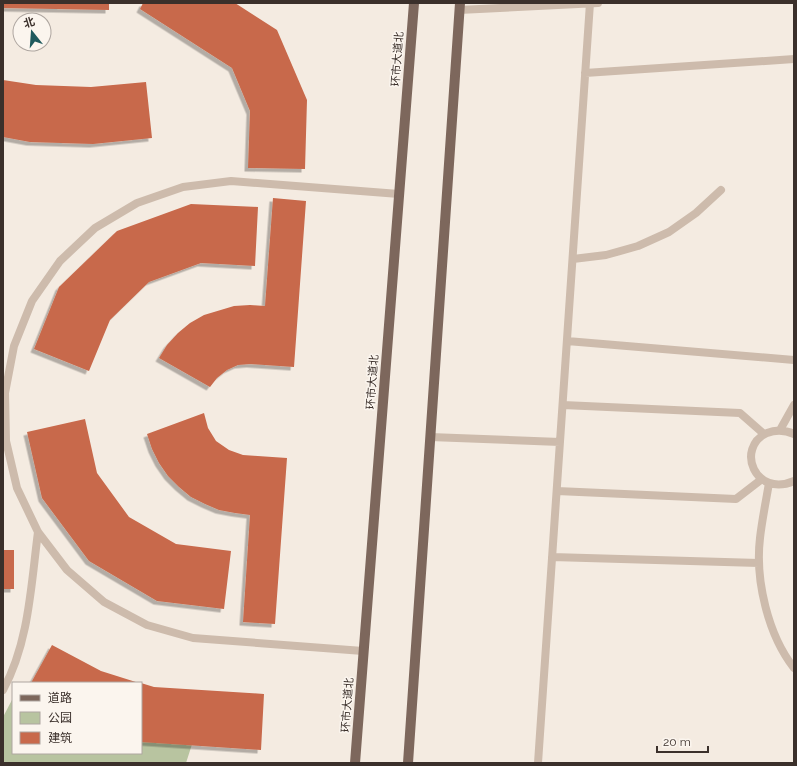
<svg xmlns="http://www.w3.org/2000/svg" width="797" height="766" font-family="Raleway,'Noto Sans SC',sans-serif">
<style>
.green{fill:#b8c4a0}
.building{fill:#c8694b;filter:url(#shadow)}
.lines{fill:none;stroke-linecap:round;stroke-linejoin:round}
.service{stroke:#cdbbac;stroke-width:8}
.primary{stroke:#7d675c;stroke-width:10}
.labels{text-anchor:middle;stroke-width:3;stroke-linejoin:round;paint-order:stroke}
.street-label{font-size:11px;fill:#3b302b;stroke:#fbf5ee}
</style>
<defs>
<filter id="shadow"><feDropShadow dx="-3.5" dy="3.5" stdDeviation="0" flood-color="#0004"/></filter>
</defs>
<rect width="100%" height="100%" fill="#f4ebe1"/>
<!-- green -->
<path class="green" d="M 13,698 L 13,753 L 141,753 L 141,728 L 194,738 L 186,763 L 3,763 L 3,717 Z"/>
<!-- building -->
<path class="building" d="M 3,3 L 109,3 L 109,10 L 3,8 Z
M 143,3 L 235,3 L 277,30 L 307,100 L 305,169 L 248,168 L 250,111 L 232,68 L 140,9 Z
M 3,80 L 36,85 L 91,87 L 146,82 L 152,138 L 93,144 L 30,142 L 3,137 Z
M 273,198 L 306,201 L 294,367 L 250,364 L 238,365 L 227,370 L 217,378 L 210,387 L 159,358 L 167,345 L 178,333 L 190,323 L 204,315 L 234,306 L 250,305 L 265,306 Z
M 191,204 L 258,207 L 255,266 L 201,263 L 149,282 L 110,320 L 89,371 L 34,349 L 59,287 L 117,231 Z
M 204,413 L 208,428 L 216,441 L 229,450 L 243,455 L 287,458 L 275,624 L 243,622 L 250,515 L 235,513 L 219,510 L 205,504 L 191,497 L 179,487 L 168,476 L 159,463 L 152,449 L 147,434 Z
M 85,419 L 97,473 L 129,517 L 176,544 L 231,551 L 224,609 L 157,601 L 89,561 L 42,498 L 27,432 Z
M 3,550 L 14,550 L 14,589 L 3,589 Z
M 52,645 L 101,671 L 139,683 L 31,683 Z
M 141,683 L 154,687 L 264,694 L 261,750 L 141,742 Z"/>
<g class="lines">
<!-- service -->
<path class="service" d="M 459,10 L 598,3
M 585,73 L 794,59
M 573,259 L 606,255 L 638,246 L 669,232 L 696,213 L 721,190
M 567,341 L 794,360
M 563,405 L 740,413 L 764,434
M 780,430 L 794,405
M 794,434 C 785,430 777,429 767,433 C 735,448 755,498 794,481
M 430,437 L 560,442
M 769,483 C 766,501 762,520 760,538 C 755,580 768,635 794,668
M 557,491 L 736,499 L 762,479
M 552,557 L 759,563
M 363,651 L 193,638 L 147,625 L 104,602 L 67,570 L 38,532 L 17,488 L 6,441 L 5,393 L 14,346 L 32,301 L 60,261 L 95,228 L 137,203 L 183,187 L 231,181 L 399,194
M 3,690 C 29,643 31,585 38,532
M 538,763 L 590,3"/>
<!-- primary -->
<path class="primary" d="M 355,763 L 414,3
M 408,763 L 460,3"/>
</g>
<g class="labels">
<!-- street labels -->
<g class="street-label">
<text transform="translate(397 59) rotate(-86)" y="4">环市大道北</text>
<text transform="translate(372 382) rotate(-86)" y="4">环市大道北</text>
<text transform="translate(347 705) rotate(-86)" y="4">环市大道北</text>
</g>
</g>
<!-- border -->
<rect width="797" height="766" fill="none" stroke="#3b302b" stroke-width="8"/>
<!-- legend -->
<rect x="12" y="682" width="130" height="72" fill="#fbf5ee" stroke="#aea6a0"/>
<rect x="20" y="695" width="20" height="6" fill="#7d675c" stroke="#aea6a0"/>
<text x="48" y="702" font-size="12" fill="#3b302b">道路</text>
<rect x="20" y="712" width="20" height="12" fill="#b8c4a0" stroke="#aea6a0"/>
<text x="48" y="722" font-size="12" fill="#3b302b">公园</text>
<rect x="20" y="732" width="20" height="12" fill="#c8694b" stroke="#aea6a0"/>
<text x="48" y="742" font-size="12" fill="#3b302b">建筑</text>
<!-- north arrow -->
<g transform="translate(32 32) rotate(343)"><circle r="19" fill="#fbf5ee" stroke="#aea6a0"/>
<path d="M0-3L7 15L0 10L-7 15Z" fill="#1f5a5e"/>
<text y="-6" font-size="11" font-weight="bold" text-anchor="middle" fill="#3b302b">北</text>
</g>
<!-- scale -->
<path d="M657 746v6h51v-6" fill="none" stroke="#3b302b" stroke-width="2"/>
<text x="663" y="746" font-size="12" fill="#3b302b" stroke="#fbf5ee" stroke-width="3" paint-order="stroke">20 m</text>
</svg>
